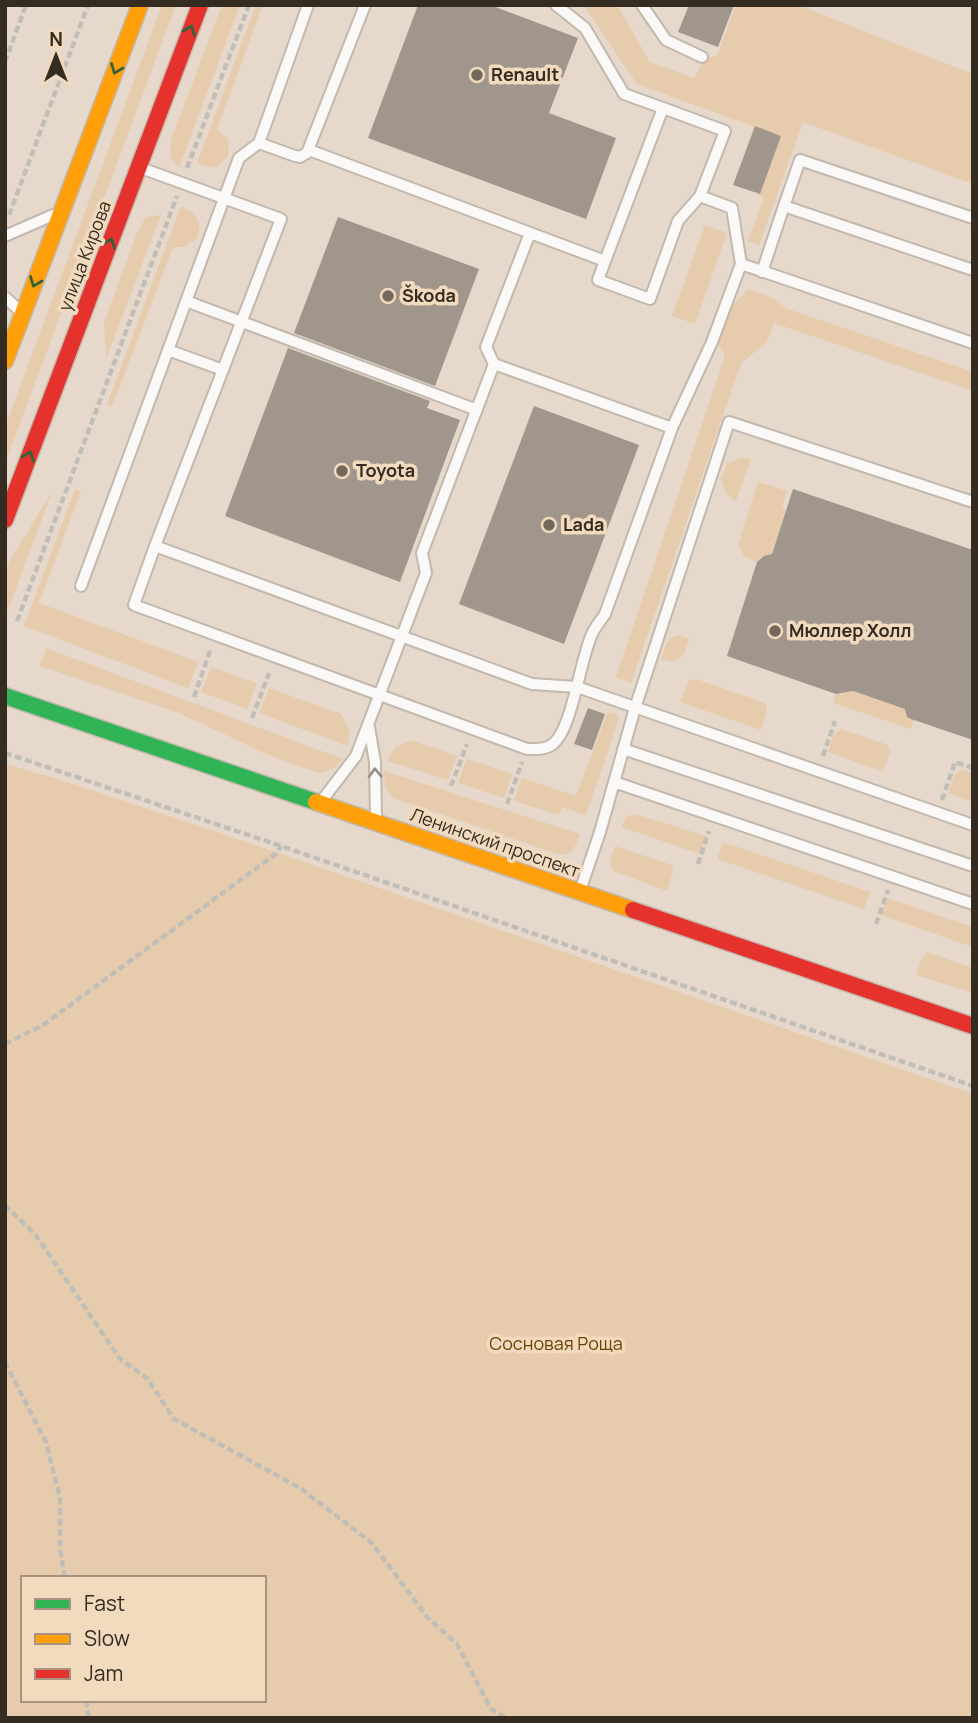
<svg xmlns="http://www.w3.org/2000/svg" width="978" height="1723" font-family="Manrope,sans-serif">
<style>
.green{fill:#e6cbad;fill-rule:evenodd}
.building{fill:#a0968b}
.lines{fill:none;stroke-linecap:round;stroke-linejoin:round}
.lane-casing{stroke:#c2b8ad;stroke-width:14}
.fast-casing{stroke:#c2b8ad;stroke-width:19}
.slow-casing{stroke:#c2b8ad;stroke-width:19}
.jam-casing{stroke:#c2b8ad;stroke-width:19}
.path{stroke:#c1beb8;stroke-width:4.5;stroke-dasharray:7 3.5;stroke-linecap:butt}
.lane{stroke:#fbf9f7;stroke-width:10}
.fast{stroke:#30b455;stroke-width:16}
.slow{stroke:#ff9f0a;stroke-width:16}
.jam{stroke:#e5322d;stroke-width:16}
.oneway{stroke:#326236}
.oneway2{stroke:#98928c}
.poi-dot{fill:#72685c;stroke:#f2dabf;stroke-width:2.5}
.labels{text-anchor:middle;stroke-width:7;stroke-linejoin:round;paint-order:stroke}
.poi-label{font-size:18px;font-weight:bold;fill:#342b21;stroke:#f2dabf;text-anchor:start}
.street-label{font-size:18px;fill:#342b21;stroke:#f2dabf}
.park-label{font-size:18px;fill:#6a4306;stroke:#f2dabf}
</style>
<rect width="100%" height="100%" fill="#e6d9cb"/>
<!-- green -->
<path class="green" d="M 162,5 L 176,5 L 5,464 L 5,427 Z
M 222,5 L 240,5 L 179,168 L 170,157 L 171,140 Z
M 256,5 L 263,5 L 217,129 L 228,139 L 229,155 L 218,166 L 210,167 L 197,163 Z
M 583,5 L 617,5 L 650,62 L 694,78 L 699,68 L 708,57 L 717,56 L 736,5 L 798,5 L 973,74 L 973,184 L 803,122 L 759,245 L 748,241 L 764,197 L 757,194 L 760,194 L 780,136 L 637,84 Z
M 181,206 C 196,213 203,221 197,238 L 185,247 L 173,247 L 112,407 L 107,405 Z
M 161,215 L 106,359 L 104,323 L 137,233 L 146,217 Z
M 705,225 L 727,233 L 695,324 L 672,316 Z
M 748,289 L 771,297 L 785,308 L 973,372 L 973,391 L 774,323 L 767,342 L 741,363 L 631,683 L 616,677 L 725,356 L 718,344 L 732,306 Z
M 741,458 L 751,459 L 736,501 L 725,492 L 721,478 L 727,464 Z
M 758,482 L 787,491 L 782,508 L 786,510 L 771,555 L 764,556 L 757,562 L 744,556 L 738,545 Z
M 75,489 L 81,491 L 39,603 L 198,662 L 188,688 L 24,626 Z
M 53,490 L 8,610 L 5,609 L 5,573 L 9,562 Z
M 679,635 L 689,639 L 684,654 L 673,662 L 661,659 C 665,649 666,636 679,635 Z
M 46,648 L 343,759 L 333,769 L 319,773 L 275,758 L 179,713 L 40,666 Z
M 211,667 L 257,683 L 247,709 L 201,692 Z
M 696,679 L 765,703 L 767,711 L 761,730 L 680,702 L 688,681 Z
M 269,688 L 341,714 L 350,732 L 348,746 L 259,713 Z
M 846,689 L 906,709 L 907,716 L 914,720 L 911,729 L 833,703 L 836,694 L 843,694 Z
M 612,712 L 617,714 L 619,719 L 586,815 L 562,807 L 559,815 L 514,801 L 522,778 L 576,796 L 607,714 Z
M 841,729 L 888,745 L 890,752 L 883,772 L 828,752 L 834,734 Z
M 411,740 L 457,756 L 448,780 L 387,761 L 395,747 Z
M 467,759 L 512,774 L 504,798 L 458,783 Z
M 5,764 L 58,779 L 250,843 L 973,1094 L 973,1718 L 5,1718 ZM 23,1578 L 264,1578 L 264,1700 L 23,1700 Z
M 964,770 L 973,773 L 973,802 L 949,793 C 952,784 953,771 964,770 Z
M 384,771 L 580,834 C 576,845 574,854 561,855 L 393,798 L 385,786 Z
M 635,814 L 706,836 L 700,854 L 621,827 L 626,817 Z
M 723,842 L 870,892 L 864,909 L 717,859 Z
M 615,846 L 672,865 L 673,872 L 667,891 L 613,871 L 610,860 Z
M 887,898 L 973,927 L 973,947 L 881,915 Z
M 927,952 L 973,968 L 973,993 L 916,975 L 922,957 Z"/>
<!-- building -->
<path class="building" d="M 418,5 L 490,5 L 578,38 L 549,113 L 616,138 L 586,219 L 368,138 Z
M 689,5 L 734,5 L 718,47 L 678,32 Z
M 755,126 L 781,136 L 760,194 L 733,185 Z
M 338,217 L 479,269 L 435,386 L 294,333 Z
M 288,348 L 430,401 L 427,408 L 460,420 L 400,582 L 225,516 Z
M 534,406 L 639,445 L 564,644 L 459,604 Z
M 793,489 L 973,550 L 973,740 L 911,719 L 907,717 L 905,709 L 853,691 L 836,694 L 727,656 L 757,562 L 764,556 L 772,554 Z
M 588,708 L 605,714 L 592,750 L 574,744 Z"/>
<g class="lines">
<defs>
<path id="lane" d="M 642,5 L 666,40 L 702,57
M 259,143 L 308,5
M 309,150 L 605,261 L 663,108 L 624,94 L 585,28 L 556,5
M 141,168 L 281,219 L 155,546 L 532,684 L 577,687 L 973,825
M 784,206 L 800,160 L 973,218
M 5,236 L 53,215
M 605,261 L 598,280 L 650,299 L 678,221 L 700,196 L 725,131 L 663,108
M 741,264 L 973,343
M 762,272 L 784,206 L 973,270
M 5,297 L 21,312
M 186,301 L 477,410
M 168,350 L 223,370
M 494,364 L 672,428
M 155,546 L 134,605 L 527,749 C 536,749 545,750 553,744 C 573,728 580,657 593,632 C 596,626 601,620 605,614 L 672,428 L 712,342 L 741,264 L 732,208 L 700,196
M 81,586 L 239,158 L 259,143 L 295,156 L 300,157 L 307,153 L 365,5
M 369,727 L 375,762 L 376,819
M 623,749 L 973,866
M 614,782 L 973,904
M 323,799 L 356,756 L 426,573 L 422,553 L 494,364 L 486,347 L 530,233
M 581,888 L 600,832 L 635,708 L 729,422 L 973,502"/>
<path id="fast" d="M 5,696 L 316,802"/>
<path id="slow" d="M 5,361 L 140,5
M 316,802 L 633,910"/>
<path id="jam" d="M 5,520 L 200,5
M 633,910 L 973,1026"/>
</defs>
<!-- lane casing -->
<use href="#lane" class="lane-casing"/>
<!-- fast casing -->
<use href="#fast" class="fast-casing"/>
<!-- slow casing -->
<use href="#slow" class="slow-casing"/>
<!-- jam casing -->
<use href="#jam" class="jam-casing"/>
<!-- path -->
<path class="path" d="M 5,62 L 26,5
M 187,168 L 249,5
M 9,215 L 88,5
M 17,621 L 177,196
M 194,697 L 211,648
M 252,718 L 269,673
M 5,753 L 281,846 L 973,1086
M 823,756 L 835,721
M 451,786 L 467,744
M 942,800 L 955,762 L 973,768
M 507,804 L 522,762
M 698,864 L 709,831
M 876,924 L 888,890
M 5,1044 L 43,1025 L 277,853 L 281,846
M 5,1205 L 35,1234 L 120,1359 L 147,1378 L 174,1419 L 300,1488 L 372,1543 L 427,1617 L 457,1644 L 491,1709 L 506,1718
M 5,1362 L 46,1442 L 60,1498 L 60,1549 L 65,1578
M 86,1700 L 89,1718"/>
<!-- lane -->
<use href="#lane" class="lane"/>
<!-- fast -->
<use href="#fast" class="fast"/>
<!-- slow -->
<use href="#slow" class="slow"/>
<!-- jam -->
<use href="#jam" class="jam"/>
</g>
<!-- one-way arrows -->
<defs><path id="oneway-chevron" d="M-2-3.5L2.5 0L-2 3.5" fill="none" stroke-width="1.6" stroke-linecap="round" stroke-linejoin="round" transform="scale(1.75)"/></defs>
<g class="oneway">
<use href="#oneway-chevron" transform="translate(190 30) rotate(-69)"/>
<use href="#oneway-chevron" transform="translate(116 69) rotate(111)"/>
<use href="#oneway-chevron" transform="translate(110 243) rotate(-69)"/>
<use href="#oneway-chevron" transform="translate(35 282) rotate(111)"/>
<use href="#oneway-chevron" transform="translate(29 456) rotate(-69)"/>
</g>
<use class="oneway2" href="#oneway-chevron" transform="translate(375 773) rotate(-92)"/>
<!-- markers -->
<g class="poi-dot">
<circle cx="477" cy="75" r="7"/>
<circle cx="388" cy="296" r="7"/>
<circle cx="342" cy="471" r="7"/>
<circle cx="549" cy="525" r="7"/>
<circle cx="775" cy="631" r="7"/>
</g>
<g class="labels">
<!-- poi labels -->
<g class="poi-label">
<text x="491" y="81">Renault</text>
<text x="402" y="302">Škoda</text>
<text x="356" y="477">Toyota</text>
<text x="563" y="531">Lada</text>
<text x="789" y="637">Мюллер Холл</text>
</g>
<!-- street labels -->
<g class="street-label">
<text transform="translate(85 256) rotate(-69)" y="6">улица Кирова</text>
<text transform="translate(495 843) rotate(19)" y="6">Ленинский проспект</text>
</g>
<!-- park labels -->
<g class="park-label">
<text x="556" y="1350">Сосновая Роща</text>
</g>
</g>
<!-- border -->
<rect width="978" height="1723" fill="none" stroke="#342b21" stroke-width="14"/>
<!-- legend -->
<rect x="21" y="1576" width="245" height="126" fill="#f2dabf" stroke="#a69480" stroke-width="2"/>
<rect x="35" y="1599" width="35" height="10" fill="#30b455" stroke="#a69480" stroke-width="2"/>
<text x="84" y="1611" font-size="21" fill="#342b21">Fast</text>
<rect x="35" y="1634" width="35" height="10" fill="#ff9f0a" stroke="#a69480" stroke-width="2"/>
<text x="84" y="1646" font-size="21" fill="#342b21">Slow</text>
<rect x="35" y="1669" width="35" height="10" fill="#e5322d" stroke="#a69480" stroke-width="2"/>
<text x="84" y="1681" font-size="21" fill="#342b21">Jam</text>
<!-- north arrow -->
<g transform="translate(56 56)" stroke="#f2dabf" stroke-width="5" paint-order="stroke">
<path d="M0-5L12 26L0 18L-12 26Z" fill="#342b21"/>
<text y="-10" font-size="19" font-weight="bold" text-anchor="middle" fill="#342b21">N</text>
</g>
</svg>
